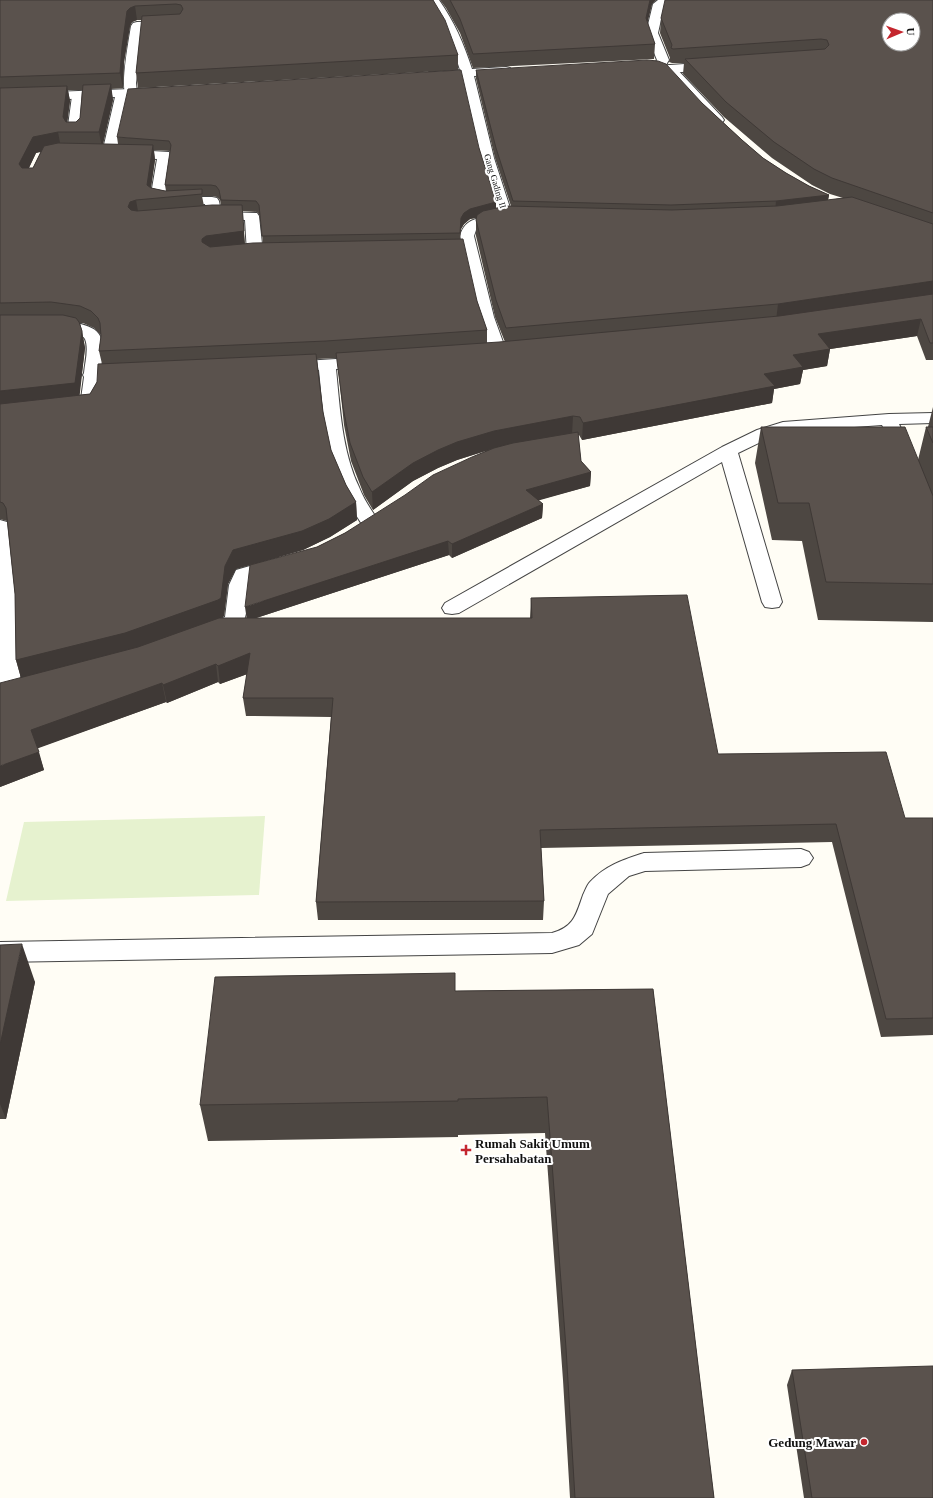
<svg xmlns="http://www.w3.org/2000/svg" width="933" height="1498" font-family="Georgia,serif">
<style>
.pitch{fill:#e6f2cf}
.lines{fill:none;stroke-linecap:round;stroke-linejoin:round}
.service-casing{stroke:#444;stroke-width:2}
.minor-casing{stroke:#444;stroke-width:2}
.service{fill:#fff;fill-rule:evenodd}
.minor{fill:#fff;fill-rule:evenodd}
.wall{fill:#4d4742;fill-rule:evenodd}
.shaded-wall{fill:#3f3936}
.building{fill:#5a524d;stroke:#3f3936;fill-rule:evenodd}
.poi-dot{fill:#c4262e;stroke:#fff;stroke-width:1.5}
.labels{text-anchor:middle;stroke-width:4;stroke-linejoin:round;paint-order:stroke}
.far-street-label{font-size:9px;fill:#111;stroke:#fff}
.near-poi-label{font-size:13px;font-weight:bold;fill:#111;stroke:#fff;text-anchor:start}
</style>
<rect width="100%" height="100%" fill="#fffdf5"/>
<!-- pitch -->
<path class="pitch" d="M 265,816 L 259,895 L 6,901 L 24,822 Z"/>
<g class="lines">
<defs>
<path id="service" d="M 171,21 L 175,22 L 177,25 L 175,28 L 143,29 L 136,83 L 137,93 L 136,96 L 126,96 C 120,86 129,39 131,26 L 133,23 L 137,22 Z
M 714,62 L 718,63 L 720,66 L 718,69 L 670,73 L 666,72 L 664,69 L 666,66 L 670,65 Z
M 78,92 L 83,93 L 84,96 L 81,133 L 79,136 L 69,136 L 67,133 L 72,96 L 73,93 Z
M 933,413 L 933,423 L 899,424 L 903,433 L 900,437 L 894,438 L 888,437 L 882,425 L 785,432 L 769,438 L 738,453 L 782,602 L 779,607 L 772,608 L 765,607 L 762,602 L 722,462 L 459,613 L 452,614 L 445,613 L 442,608 L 445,603 L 722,447 L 757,430 L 783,422 L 889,414 Z
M 801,849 L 809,852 L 813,858 L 809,864 L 801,867 L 645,871 L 629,876 L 608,894 L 592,934 L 579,945 L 552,953 L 0,962 L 0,942 L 552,933 C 574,927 576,915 583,895 C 585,891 587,885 590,882 C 606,865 623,860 644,853 Z"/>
<path id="minor" d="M 427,0 L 439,0 C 454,21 464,44 472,69 L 506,67 L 510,68 L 512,71 L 510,74 L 506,75 L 474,76 L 494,158 L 513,217 L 511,220 L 482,226 L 476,230 L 474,236 L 494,317 L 507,353 L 505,356 L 499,358 L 493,356 L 491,353 L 478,317 L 460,236 C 465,217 481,218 498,214 L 480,158 L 462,77 L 433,79 L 429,78 L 427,75 L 429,72 L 460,70 C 452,44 443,23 427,0 Z
M 658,0 L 674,0 L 664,6 L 658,33 L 669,60 L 664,68 L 656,68 L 654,65 L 657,60 L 646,33 L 653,4 Z
M 670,65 L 674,66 L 722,117 L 724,120 L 722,123 L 712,123 L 666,72 L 664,69 L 666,66 Z
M 157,88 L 162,89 L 163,92 L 162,95 L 128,97 L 117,149 L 169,152 L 171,155 L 165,197 L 212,197 L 217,198 L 219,201 L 221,212 L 257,213 L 259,216 L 263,253 L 260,256 L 255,258 L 250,256 L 247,253 L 245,220 L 209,219 L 207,216 L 205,204 C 194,204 156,209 150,200 L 157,159 L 106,156 L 103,149 L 115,97 L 0,102 L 0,94 Z
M 0,321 C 21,321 91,315 100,336 C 105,347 102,359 101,370 L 128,369 L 134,370 L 136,374 L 134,378 L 100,380 L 99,399 L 93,410 L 71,414 L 65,413 L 62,409 L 65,405 L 80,402 L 81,399 L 84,377 L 83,375 L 84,373 C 85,362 89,349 85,339 C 79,326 15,331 0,331 Z
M 368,357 L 374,358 L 376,362 L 374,366 L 336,369 C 340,408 342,451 359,487 C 364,500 372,511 379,522 L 377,526 L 370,528 L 363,526 C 355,513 346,501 340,486 C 325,449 323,409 319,370 L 288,372 L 282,371 L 280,367 L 282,363 L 288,362 Z
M 0,520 L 7,522 L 9,526 L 18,612 L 21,690 L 17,695 L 10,697 L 3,695 L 0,691 Z
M 277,558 L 284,560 L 287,564 L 284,568 L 251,578 C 241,603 257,621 227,633 C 218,636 212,639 203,637 L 200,632 L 203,627 L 225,617 L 229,585 L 236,570 Z"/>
</defs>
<!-- service casing -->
<use href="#service" class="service-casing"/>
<!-- minor casing -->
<use href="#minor" class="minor-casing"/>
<!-- service -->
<use href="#service" class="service"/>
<!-- minor -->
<use href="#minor" class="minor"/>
</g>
<!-- wall -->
<path class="wall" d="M 0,0 L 433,0 L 458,55 L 458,70 L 138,88 L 136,73 L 142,20 L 137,20 L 132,22 L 130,26 L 124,62 L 123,88 L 111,89 L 113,100 L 103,144 L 118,144 L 117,137 L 479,148 L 496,208 L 511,206 L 495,158 L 476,79 L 476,70 L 702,103 L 742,140 L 763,158 L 786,173 L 809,186 L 829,195 L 828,200 L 843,198 L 830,194 L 812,185 L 772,158 L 724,117 L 683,74 L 684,63 L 672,63 L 669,62 L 670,58 L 660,33 L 661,18 L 933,0 L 933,360 L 926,360 L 917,336 L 830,349 L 827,366 L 803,370 L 800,384 L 774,389 L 772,403 L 582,440 L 579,435 L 578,435 L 581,461 L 591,472 L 590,486 L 538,500 L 543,504 L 542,518 L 452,558 L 449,555 L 256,618 L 530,618 L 531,598 L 718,754 L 905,818 L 933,818 L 933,1035 L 881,1037 L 832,842 L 541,848 L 544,901 L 543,920 L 318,920 L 316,902 L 331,717 L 246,716 L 243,698 L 247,674 L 220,684 L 218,682 L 167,703 L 166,702 L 37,748 L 44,770 L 0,787 L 21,678 L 16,660 L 15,594 L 7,521 L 0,519 ZM 68,90 L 82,90 L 80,118 L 76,122 L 67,122 L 70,101 ZM 154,150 L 170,151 L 165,185 L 166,191 L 151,188 L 155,160 ZM 41,151 L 33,168 L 29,168 L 36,153 ZM 202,196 L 212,196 L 217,197 L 220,200 L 221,205 L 204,206 ZM 242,211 L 257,212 L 260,216 L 263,243 L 245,244 ZM 476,218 L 476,236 L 495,317 L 505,342 L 487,343 L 487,330 L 477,301 L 460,239 L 461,229 L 464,224 L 470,219 ZM 80,323 L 83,323 L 94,328 L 101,335 L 99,351 L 102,364 L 97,382 L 90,394 L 79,395 L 85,348 L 82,331 ZM 337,358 L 344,425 L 351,461 L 364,495 L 373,510 L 413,481 L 438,468 L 457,460 L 486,451 L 345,533 L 317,547 L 246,618 L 221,618 L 224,616 L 228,584 L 236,569 L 303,550 L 330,537 L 357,520 L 356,502 L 346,485 L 331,450 L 323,412 L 317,359 Z
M 440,0 L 656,0 L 652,4 L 647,22 L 655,44 L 654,59 L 473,68 L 460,33 L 446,8 Z
M 933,407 L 933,622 L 818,620 L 802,541 L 772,540 L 755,463 L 761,427 L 918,460 L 926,427 L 928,427 Z
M 0,945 L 35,982 L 6,1119 L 0,1119 Z
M 653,989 L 714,1498 L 570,1498 L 563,1380 L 545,1133 L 458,1135 L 458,1137 L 208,1141 L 200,1105 L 455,991 Z
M 792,1370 L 933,1498 L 804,1498 L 787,1385 Z"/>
<!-- shaded-wall -->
<path class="shaded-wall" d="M 650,0 L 656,0 L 652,4 L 645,33 L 646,18 Z
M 135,6 L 137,20 L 132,22 L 130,26 L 124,62 L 123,88 L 120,73 L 122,47 L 127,11 L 130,8 Z
M 111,84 L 113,100 L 102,148 L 99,132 Z
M 67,86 L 70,101 L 66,133 L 63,117 Z
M 58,132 L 61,148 L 36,153 L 23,180 L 19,164 L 33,137 Z
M 153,145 L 155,160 L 149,199 L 147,185 Z
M 829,195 L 827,205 L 775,212 L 776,201 Z
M 136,200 L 139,217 L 133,218 L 128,207 L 130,202 Z
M 496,202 L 496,213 L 470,219 L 464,224 L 461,229 L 460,244 L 461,218 L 464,213 L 470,209 Z
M 242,205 L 245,248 L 204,256 L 202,239 Z
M 933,281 L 933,297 L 776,321 L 778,304 Z
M 921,319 L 917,336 L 830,349 L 827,366 L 803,370 L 800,384 L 774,389 L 772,403 L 582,440 L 583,423 L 764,374 L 793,355 L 818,334 Z
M 82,331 L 85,348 L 79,401 L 0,409 L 0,391 Z
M 573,416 L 572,434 L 494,448 L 457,460 L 438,468 L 413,481 L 373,510 L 372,492 L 413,463 L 438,450 L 457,442 L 494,431 Z
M 591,472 L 590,486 L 526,504 L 526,490 Z
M 356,502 L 357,520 L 330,537 L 303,550 L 236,569 L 228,584 L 224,616 L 220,619 L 129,652 L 21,678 L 16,660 L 225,566 L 233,550 Z
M 543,504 L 542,518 L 452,558 L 452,544 Z
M 448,541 L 449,555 L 247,621 L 245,607 Z
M 250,653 L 253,672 L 220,684 L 218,666 Z
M 216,664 L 218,682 L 167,703 L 163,685 Z
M 162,683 L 166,702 L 36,749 L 31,730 Z
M 39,752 L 44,770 L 0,787 L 0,766 Z
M 22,944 L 35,982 L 6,1119 L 0,1104 L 0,1045 Z"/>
<!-- building -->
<path class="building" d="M 0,0 L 433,0 L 445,20 L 458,55 L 136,73 L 142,16 L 180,14 L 183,9 L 181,5 L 176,4 L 135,6 L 130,8 L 127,11 L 122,47 L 120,73 L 0,77 Z
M 450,0 L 650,0 L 646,18 L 655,44 L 473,54 L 460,19 Z
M 665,0 L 933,0 L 933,213 L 832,178 L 814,169 L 774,142 L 726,102 L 685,59 L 825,49 L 829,45 L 827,40 L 821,39 L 673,49 L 671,48 L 672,45 L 661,18 ZM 889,20 L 913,20 L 913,44 L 889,44 Z
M 647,60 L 658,61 L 666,64 L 702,103 L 742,140 L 763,158 L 786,173 L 809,186 L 829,195 L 776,201 L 671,205 L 513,201 L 496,148 L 476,70 Z
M 461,70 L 479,148 L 496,202 L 470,209 L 464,213 L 461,218 L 460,233 L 262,236 L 259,205 L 256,201 L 221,200 L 219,190 L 216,186 L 211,185 L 165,185 L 171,145 L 169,141 L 117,137 L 128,89 Z
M 111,84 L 99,132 L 58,132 L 33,137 L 19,164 L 22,168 L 33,168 L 44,146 L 58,143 L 153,145 L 147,185 L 151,188 L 165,191 L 202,189 L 202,194 L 136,200 L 130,202 L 128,207 L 131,210 L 137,211 L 212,205 L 242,205 L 244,231 L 206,236 L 202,239 L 202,242 L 210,247 L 253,243 L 463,239 L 477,301 L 487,330 L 326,341 L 99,351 L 101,336 L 100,323 L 98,318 L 91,311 L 80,306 L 51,302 L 0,303 L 0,88 L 67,86 L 63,117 L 66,122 L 76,122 L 80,118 L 83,85 Z
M 852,197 L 933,224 L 933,281 L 778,304 L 506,328 L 496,300 L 476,220 L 477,215 L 483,211 L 506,206 L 672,210 L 777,206 Z
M 933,294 L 933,343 L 930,343 L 921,319 L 818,334 L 830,349 L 793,355 L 803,367 L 764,374 L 775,386 L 583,423 L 580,417 L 573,416 L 494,431 L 457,442 L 438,450 L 413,463 L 372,492 L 363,477 L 350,443 L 343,407 L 336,353 L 499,342 L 779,316 Z
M 0,315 L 63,315 L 76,318 L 79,322 L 82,331 L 75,383 L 0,391 Z
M 316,354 L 323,412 L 331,450 L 346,485 L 356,502 L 329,519 L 302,531 L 233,550 L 225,566 L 221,598 L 218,600 L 125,633 L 16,660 L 15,594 L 6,508 L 3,503 L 0,502 L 0,404 L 90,394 L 97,382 L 98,364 Z
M 761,427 L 905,427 L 933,496 L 933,584 L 826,582 L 809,503 L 778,503 Z
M 926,427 L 933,427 L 933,443 Z
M 578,432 L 581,461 L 591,472 L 526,490 L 543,504 L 452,544 L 448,541 L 245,607 L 250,565 L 317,547 L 345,533 L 405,495 L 433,475 L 472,457 L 494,448 L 513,443 Z
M 687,595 L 718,754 L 886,752 L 905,818 L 933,818 L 933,1018 L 886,1019 L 836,824 L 540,830 L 544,901 L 316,902 L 333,698 L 243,698 L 250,653 L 218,666 L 216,664 L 163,685 L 162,683 L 31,730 L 39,752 L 0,766 L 0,683 L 138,647 L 219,618 L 532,618 L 531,598 Z
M 22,944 L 0,1045 L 0,945 Z
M 455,973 L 455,991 L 653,989 L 714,1498 L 575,1498 L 566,1348 L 547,1097 L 458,1099 L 458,1101 L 200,1105 L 215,977 Z
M 933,1366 L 933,1498 L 812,1498 L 792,1370 Z"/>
<!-- markers -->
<g class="poi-dot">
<path d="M464 1144h4v4h4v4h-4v4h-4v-4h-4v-4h4z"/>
<circle cx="864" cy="1442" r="4"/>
</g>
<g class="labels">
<!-- far-street labels -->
<g class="far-street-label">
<text transform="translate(495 181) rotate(73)" y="3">Gang Gading II</text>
</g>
<!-- near-poi labels -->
<g class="near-poi-label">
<text x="475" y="1148">Rumah Sakit Umum<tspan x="475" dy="15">Persahabatan</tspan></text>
<text x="856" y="1447" text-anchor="end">Gedung Mawar</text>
</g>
</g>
<!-- north arrow -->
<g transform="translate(901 32) rotate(88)"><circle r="19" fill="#ffffff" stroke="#a0a0a0"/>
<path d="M0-3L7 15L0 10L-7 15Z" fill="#c4262e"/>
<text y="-6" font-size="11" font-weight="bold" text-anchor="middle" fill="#111111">U</text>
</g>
</svg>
